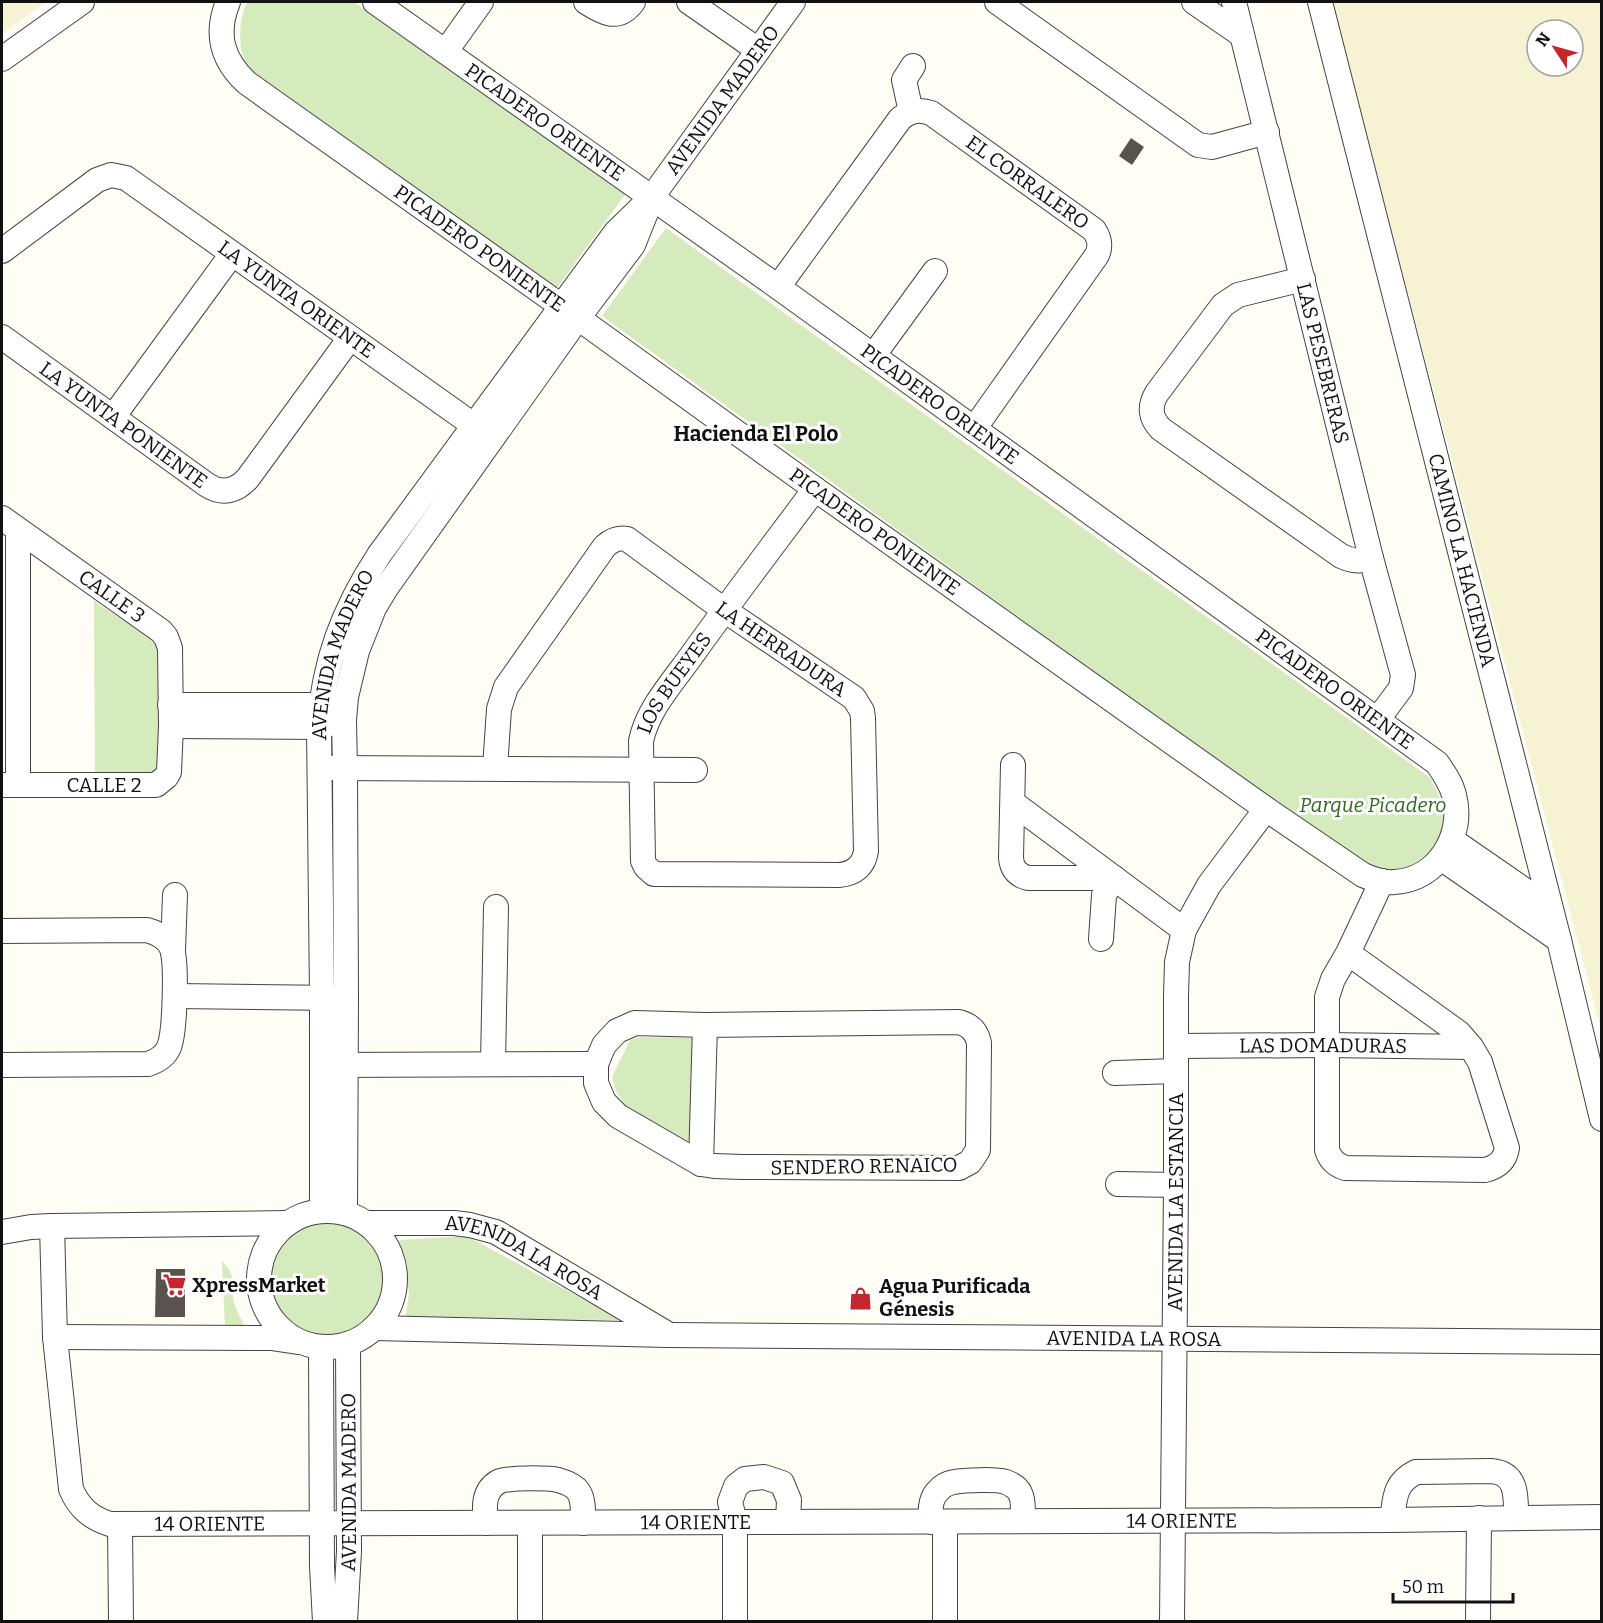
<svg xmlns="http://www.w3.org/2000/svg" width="1603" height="1623" font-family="Bitter,serif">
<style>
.farmland{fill:#f6f3d4;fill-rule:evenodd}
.green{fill:#d5ebbd}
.building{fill:#5a524d}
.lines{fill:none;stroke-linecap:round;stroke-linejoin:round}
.minor-casing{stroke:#444;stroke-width:26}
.minor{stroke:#fff;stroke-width:24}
.labels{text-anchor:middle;stroke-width:6;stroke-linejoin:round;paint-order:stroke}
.street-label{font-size:20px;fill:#111;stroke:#fff}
.park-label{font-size:20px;font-style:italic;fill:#2f6b1f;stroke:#fff}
.poi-label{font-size:20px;font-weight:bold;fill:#111;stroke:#fff;text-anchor:start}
.neighbourhood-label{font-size:21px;font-weight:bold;fill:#111;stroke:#fff}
</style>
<rect width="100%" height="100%" fill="#fffdf5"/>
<!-- farmland -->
<path class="farmland" d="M 2,2 L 46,2 L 2,34 Z
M 1332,2 L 1601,2 L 1601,1030 ZM 1537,30 L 1573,30 L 1573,66 L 1537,66 Z"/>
<!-- green -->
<path class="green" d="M 248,2 L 354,2 L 627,192 L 556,289 L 257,75 C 253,70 247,65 244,59 C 238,46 239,13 248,2 Z
M 666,228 L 1429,777 C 1448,804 1450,838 1421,860 C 1414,865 1405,870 1396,871 C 1386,872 1374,869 1364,867 L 602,316 Z
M 94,601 L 151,638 L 161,650 L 158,767 L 151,775 L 95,772 Z
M 640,1037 L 694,1038 L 695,1143 L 688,1145 L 626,1107 L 616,1091 L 612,1077 L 630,1040 Z
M270 1277a60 60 0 1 1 120 0a60 60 0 1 1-120 0Z
M 467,1236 L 621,1320 L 405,1319 L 409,1295 L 405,1257 L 399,1240 Z
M 222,1261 C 239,1279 229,1282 234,1302 C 236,1311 242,1320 247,1329 L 225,1329 Z"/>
<!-- building -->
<path class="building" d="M 1131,138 L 1144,147 L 1132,165 L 1119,156 Z
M 156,1269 L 185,1269 L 185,1317 L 155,1317 Z"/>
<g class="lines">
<defs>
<g id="minor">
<path id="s1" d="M 228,2 C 215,34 222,60 247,83 L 578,318 L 815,489 L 1266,809 L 1363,875 C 1372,879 1383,883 1394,882 C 1437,880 1465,836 1454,795 C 1451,783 1444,773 1437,763 L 778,287 L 375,2"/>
<path d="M 586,2 C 603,13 618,22 633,2"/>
<path d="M 689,2 L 758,50"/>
<path d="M 997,2 L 1198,145 L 1212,147 L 1267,132"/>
<path d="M 1194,2 L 1242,35"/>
<path id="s2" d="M 1234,2 L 1371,558 L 1403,675 L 1401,688 L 1378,719"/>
<path id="s3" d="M 1320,2 L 1559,940 L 1602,1119"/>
<path d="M 446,51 L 481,2"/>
<path d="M 2,59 L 82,2"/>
<path d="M 911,112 L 904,80 L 913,66"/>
<path id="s4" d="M 2,251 L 97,180 L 111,175 L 126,178 L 486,434"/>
<path d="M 1303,279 L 1238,295 L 1223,305 L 1157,393 C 1149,406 1150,418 1161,429 L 1341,556 C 1352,561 1360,562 1371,558"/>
<path id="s5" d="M 778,287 L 900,119 C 910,110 919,109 931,113 L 1094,230 C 1100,239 1101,246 1097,255 L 974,429"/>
<path id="s6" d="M 2,337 L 207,485 C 222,495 237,491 248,478 L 350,338"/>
<path d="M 873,356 L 935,271"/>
<path d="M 113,417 L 232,254"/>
<path id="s7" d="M 2,518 L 161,631 L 166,637 L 170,648 L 171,726 L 169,772 L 166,777 L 156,785 L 2,785"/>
<path d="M 18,530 L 18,785"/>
<path d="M 170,705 L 321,705 L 334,713"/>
<path d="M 171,726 L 319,727 L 333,723"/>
<path d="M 1013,765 L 1011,858 C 1012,869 1017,875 1028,878 L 1114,878"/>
<path d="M 331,768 L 695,770"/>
<path id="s8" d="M 495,768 L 499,709 L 506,687 L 605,546 C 612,540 618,537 627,539 L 724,610 L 736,618 L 854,698 L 862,711 L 863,718 L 866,851 C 864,866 854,874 839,875 L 654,874 L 646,867 L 643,861 L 641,741 C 648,708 673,682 692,655 C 732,599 774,544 815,489"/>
<path d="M 1013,803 L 1184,930"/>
<path d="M 1452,840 L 1549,907"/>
<path d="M 1441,858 L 1559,940"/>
<path d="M 2,931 L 147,930 C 157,933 169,939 172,949 C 177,964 175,1033 169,1047 C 165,1057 157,1061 148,1064 L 2,1065"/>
<path d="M 1101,939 L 1104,895 L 1114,878"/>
<path d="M 173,950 L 175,895"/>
<path d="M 1348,953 L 1459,1033 L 1471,1047 L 1480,1062 L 1507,1148 C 1505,1161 1497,1167 1485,1170 L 1345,1168 C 1336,1165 1330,1160 1327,1150 L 1327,997 L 1333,979 L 1348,953 L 1382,881"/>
<path d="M 175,996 L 338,998"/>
<path d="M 959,1022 C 970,1025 977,1032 979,1043 L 978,1150 L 970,1162 L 959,1168 L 742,1167 L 714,1166 L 701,1164 L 618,1116 L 604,1102 L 596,1083 L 596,1064 L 604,1045 L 617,1031 L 635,1023 L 705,1025 Z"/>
<path id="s9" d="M 1176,1046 L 1327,1045 L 1471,1047"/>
<path d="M 493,1064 L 496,907"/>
<path d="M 329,1065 L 596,1064"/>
<path d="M 1115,1073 L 1176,1071"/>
<path d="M 701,1164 L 705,1025"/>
<path d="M 1118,1184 L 1176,1185"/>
<circle cx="327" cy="1279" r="68"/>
<path id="s10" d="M 322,1211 L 322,998 L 319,727 C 324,661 343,610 379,555 L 616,232 L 652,197 L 793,2"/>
<path d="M 345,1213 L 346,998 L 345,768 L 344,720 L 346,697 L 357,651 L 374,608 L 386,588 L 578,318 L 633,245 L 649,205"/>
<path id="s11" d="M 367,1223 L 454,1223 L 470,1225 L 496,1232 L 666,1333"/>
<path id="s12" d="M 52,1226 L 55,1337 L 71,1489 C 79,1508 91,1518 110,1524 L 1392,1520 L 1602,1517"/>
<path d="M 2,1232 L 31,1227 L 52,1226 L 287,1223"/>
<path id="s13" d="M 374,1328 L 668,1335 L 1602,1342"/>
<path d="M 55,1337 L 271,1338 L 298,1342"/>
<path d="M 321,1347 L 322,1566 L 325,1622"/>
<path d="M 1392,1520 C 1395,1498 1394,1483 1416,1472 L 1491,1471 C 1518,1473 1516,1497 1516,1518"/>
<path d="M 931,1522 C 930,1511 930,1498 938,1491 C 942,1486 948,1483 954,1482 C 964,1480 997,1479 1006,1482 C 1011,1484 1018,1488 1020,1493 C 1024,1501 1023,1513 1022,1521"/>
<path d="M 945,1522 L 945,1622"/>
<path d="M 486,1523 C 484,1507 483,1491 498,1482 C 506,1477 549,1478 558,1480 C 565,1482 574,1485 578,1491 C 584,1499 583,1513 583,1523"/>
<path d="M 120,1525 L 121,1622"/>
<path id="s14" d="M 345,1622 L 349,1551 L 348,1344"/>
<path d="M 530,1622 L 530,1523"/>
<path d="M 735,1622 L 735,1522 L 730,1502 L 736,1486 L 745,1479 L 764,1477 L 782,1483 L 789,1500 L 788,1522"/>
<path id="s15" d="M 1172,1622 L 1176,1185 L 1176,996 L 1177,962 L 1184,930 L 1209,885 L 1266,809"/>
<path d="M 1478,1622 L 1479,1518"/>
</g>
</defs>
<!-- minor casing -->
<use href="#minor" class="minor-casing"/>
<!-- minor -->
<use href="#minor" class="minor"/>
</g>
<!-- icons -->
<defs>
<symbol id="supermarket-bare" viewBox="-9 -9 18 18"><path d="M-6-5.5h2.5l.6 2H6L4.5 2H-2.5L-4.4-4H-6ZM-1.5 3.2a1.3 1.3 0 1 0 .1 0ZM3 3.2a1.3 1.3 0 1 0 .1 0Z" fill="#c4262e" stroke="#fff" stroke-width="2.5" paint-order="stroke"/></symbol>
<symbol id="shop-bare" viewBox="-9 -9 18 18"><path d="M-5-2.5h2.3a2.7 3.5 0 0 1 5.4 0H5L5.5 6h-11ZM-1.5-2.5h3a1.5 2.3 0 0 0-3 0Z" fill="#c4262e" stroke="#fff" stroke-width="2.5" paint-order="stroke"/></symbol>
</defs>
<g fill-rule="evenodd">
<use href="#supermarket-bare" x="158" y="1268" width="33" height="33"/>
<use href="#shop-bare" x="844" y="1282" width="33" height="33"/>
</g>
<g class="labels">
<!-- street labels -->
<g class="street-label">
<text dy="7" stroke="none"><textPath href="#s10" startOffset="1239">AVENIDA MADERO</textPath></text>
<text transform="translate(545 122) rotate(35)" y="7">PICADERO ORIENTE</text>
<text dy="7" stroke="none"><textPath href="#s5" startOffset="360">EL CORRALERO</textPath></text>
<text dy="7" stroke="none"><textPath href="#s1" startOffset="375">PICADERO PONIENTE</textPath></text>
<text dy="7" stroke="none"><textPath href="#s4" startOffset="358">LA YUNTA ORIENTE</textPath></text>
<text dy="7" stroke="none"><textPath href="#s2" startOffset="372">LAS PESEBRERAS</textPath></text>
<text transform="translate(940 404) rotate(36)" y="7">PICADERO ORIENTE</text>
<text dy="7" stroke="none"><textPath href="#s6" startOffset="150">LA YUNTA PONIENTE</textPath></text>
<text dy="7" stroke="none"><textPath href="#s1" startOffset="861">PICADERO PONIENTE</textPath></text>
<text dy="7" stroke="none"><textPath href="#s3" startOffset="576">CAMINO LA HACIENDA</textPath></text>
<text dy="7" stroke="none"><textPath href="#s7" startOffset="135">CALLE 3</textPath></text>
<text dy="7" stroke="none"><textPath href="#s8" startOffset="468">LA HERRADURA</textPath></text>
<text dy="7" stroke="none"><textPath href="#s10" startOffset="560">AVENIDA MADERO</textPath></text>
<text dy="7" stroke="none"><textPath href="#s8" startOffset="1140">LOS BUEYES</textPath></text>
<text transform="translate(1335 689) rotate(36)" y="7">PICADERO ORIENTE</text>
<text x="104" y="792">CALLE 2</text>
<text dy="7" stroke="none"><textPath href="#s9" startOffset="147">LAS DOMADURAS</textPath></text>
<text transform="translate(864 1166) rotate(-1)" y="7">SENDERO RENAICO</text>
<text dy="7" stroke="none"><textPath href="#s15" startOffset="420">AVENIDA LA ESTANCIA</textPath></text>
<text dy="7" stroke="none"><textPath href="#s11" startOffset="165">AVENIDA LA ROSA</textPath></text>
<text dy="7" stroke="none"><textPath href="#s13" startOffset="760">AVENIDA LA ROSA</textPath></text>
<text dy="7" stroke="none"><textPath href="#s14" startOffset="140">AVENIDA MADERO</textPath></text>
<text dy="7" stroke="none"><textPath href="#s12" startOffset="1390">14 ORIENTE</textPath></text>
<text dy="7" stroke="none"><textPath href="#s12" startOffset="904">14 ORIENTE</textPath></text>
<text dy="7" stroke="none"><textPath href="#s12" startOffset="418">14 ORIENTE</textPath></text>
</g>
<!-- park labels -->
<g class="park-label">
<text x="1373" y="812">Parque Picadero</text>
</g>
<!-- poi labels -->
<g class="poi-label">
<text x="192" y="1292">XpressMarket</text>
<text x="879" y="1293">Agua Purificada<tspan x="879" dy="23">Génesis</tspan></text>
</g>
<!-- neighbourhood labels -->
<g class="neighbourhood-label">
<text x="756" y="441">Hacienda El Polo</text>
</g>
</g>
<!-- border -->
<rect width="1603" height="1623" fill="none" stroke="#111111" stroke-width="6"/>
<!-- north arrow -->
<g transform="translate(1555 48) rotate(306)"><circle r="28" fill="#ffffff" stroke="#a0a0a0" stroke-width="1.5"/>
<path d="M0-4.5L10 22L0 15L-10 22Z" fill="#c4262e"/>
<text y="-9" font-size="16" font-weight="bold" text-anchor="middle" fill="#111111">N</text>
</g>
<!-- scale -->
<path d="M1393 1593v9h120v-9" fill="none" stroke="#111111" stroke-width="3"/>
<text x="1402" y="1593" font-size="18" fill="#111111" stroke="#ffffff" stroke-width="4.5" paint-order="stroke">50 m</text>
</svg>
